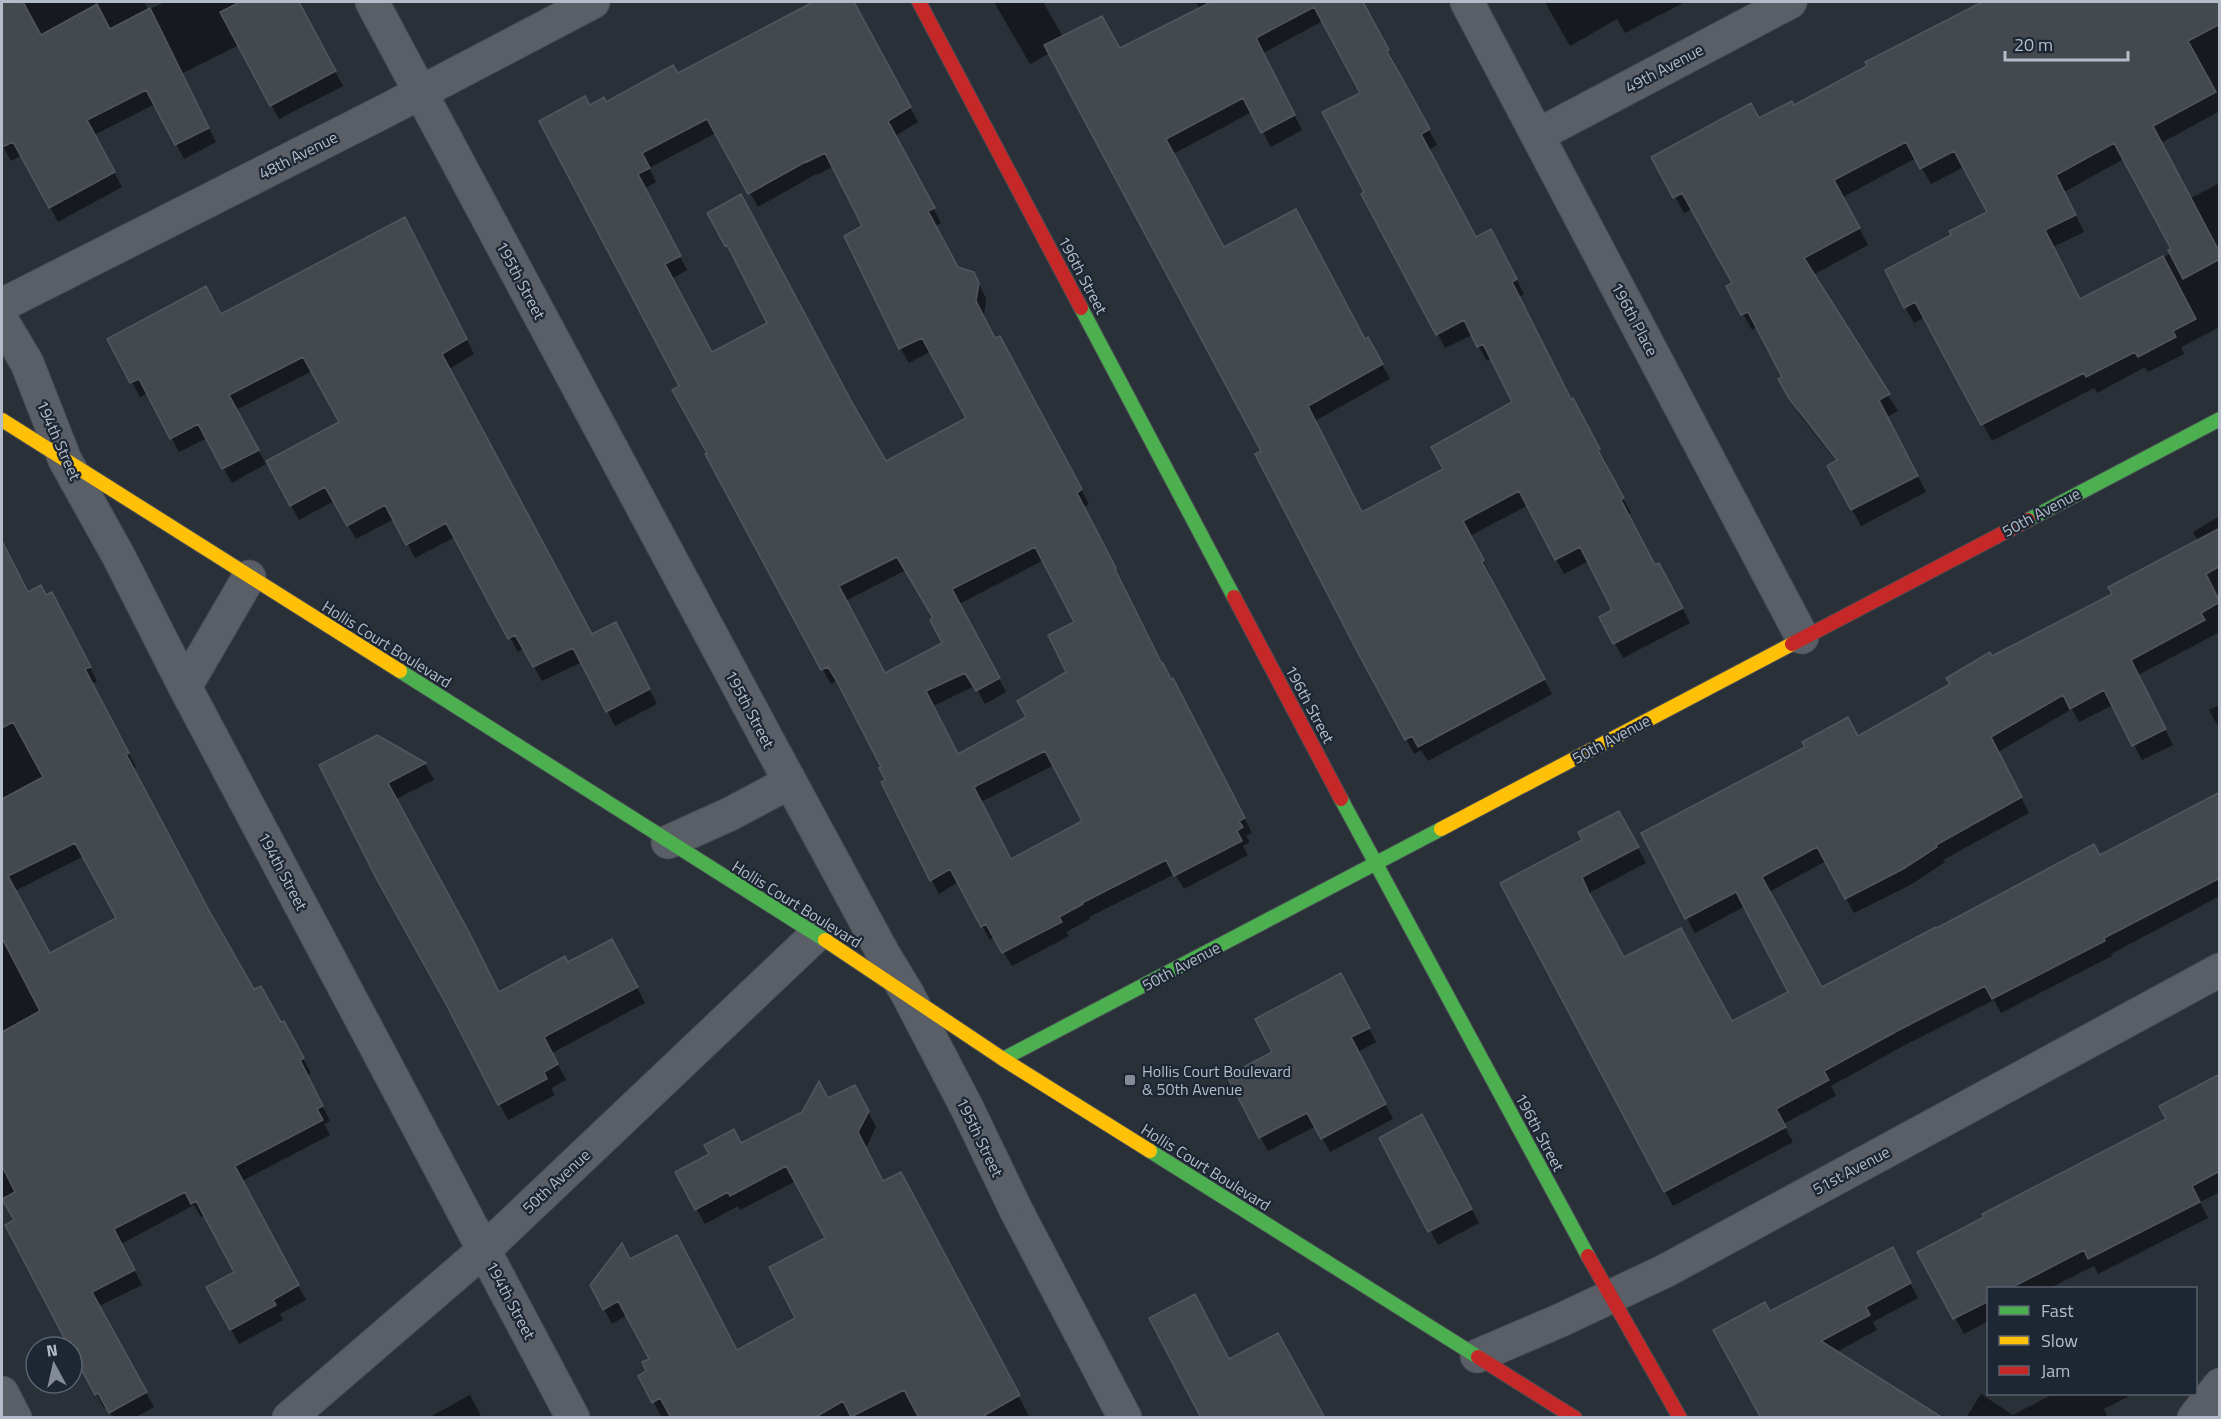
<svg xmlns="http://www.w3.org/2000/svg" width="2221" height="1419" font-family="'Titillium Web',sans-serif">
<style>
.shadow{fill:#0007;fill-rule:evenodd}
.building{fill:#444950;stroke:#52575f;stroke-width:1.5;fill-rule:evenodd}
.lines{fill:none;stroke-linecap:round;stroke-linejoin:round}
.street-casing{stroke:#484c53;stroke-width:35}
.fast-casing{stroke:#484c53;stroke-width:16}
.slow-casing{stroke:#484c53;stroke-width:16}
.jam-casing{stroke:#484c53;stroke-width:16}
.street{stroke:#5a5e66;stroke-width:33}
.fast{stroke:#4caf50;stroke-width:14}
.slow{stroke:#ffc107;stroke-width:14}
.jam{stroke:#c62828;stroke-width:14}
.poi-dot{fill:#848b96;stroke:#1d2633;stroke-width:2}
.labels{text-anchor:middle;stroke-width:4.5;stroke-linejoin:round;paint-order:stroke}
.street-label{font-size:16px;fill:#b4bcc9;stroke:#1d2633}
.poi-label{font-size:16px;fill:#b4bcc9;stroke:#1d2633;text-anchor:start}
</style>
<rect width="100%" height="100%" fill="#2a3038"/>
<!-- shadow -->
<path class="shadow" d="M 2,2 L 144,2 L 148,10 L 165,2 L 298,2 L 343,86 L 279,119 L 239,45 L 181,74 L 216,142 L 184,159 L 155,104 L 94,135 L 122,187 L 58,222 L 22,155 L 11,161 L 2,144 Z
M 815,2 L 853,2 L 918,122 L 895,136 L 941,223 L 935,226 L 958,269 L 973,273 L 981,288 L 986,298 L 984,316 L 995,340 L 1007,352 L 1089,504 L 1084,507 L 1123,583 L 1121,584 L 1162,666 L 1180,694 L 1252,833 L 1246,836 L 1250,842 L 1243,846 L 1248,855 L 1184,889 L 1175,874 L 1089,917 L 1090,919 L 1066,932 L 1069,936 L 1012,966 L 995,937 L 990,940 L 958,882 L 939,894 L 883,783 L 887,781 L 883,768 L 837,680 L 831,684 L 823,670 L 707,455 L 709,454 L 681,386 L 589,107 L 606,104 L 677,75 ZM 716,133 L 758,207 L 816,174 L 817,175 L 834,166 L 864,227 L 846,236 L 901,349 L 909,363 L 931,351 L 968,419 L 885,463 L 861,421 L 709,213 L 769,323 L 711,354 L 672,279 L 687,270 L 644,189 L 656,182 L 649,168 ZM 1044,560 L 1076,622 L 1068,673 L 1028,718 L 958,755 L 933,706 L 975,686 L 985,704 L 1006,692 L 959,604 ZM 906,570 L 935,619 L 944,643 L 885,675 L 845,601 ZM 1054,765 L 1084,821 L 1011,860 L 981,802 Z
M 994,2 L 1043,2 L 1063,37 L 1119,50 L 1200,9 L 1196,2 L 1362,2 L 1396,65 L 1394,66 L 1437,145 L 1428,150 L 1476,239 L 1499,245 L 1524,294 L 1519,297 L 1571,400 L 1607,464 L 1605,465 L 1631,513 L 1628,515 L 1655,566 L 1667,579 L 1690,623 L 1623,658 L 1601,618 L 1614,610 L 1589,561 L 1564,574 L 1528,505 L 1470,536 L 1491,576 L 1489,577 L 1552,694 L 1428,761 L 1421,750 L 1414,754 L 1257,455 L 1263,451 L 1050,53 L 1030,64 ZM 1323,21 L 1362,93 L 1366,193 L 1445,348 L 1472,335 L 1487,361 L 1491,358 L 1514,403 L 1445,469 L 1362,513 L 1315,421 L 1390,379 L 1368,339 L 1365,340 L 1224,249 L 1173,154 L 1252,112 L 1271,147 L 1302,130 L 1263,53 Z
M 1545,2 L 1685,2 L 1625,33 L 1617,19 L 1570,46 Z
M 1990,2 L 2220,2 L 2220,111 L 2161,143 L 2191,198 L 2220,183 L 2220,327 L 2181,347 L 2184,354 L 2148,372 L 2145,367 L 2097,393 L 2094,388 L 1992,441 L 1925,317 L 1914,323 L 1905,307 L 1953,236 L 1989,213 L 1964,167 L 1931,184 L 1916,158 L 1843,197 L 1868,245 L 1813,275 L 1898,411 L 1887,417 L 1926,492 L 1861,526 L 1829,466 L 1837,462 L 1799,414 L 1780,380 L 1784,378 L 1758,327 L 1752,330 L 1743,314 L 1734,283 L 1693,209 L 1684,213 L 1653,157 L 1794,107 ZM 2124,159 L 2173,250 L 2172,253 L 2081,300 L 2053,247 L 2084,232 L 2064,192 Z
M 412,233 L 474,354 L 449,369 L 592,636 L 623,638 L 657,704 L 615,726 L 582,662 L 542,681 L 524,648 L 518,652 L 455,537 L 415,558 L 394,519 L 356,539 L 334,501 L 299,520 L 268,462 L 341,422 L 312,371 L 236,410 L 266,464 L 232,483 L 207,438 L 179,452 L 148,393 L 140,397 L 109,340 L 220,315 Z
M 2220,516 L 2220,632 L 2138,675 L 2173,745 L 2142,760 L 2113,705 L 2079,722 L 2072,709 L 1998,752 L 2029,813 L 1943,860 L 1945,862 L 1912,884 L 1854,913 L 1826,861 L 1769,892 L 1822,989 L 2100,857 L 2220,794 L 2220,896 L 2111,954 L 2112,956 L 2001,1013 L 1994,1000 L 1907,1044 L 1831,1086 L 1836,1096 L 1783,1124 L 1793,1142 L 1673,1206 L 1502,883 L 1627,828 L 1646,863 L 1589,893 L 1597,910 L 1624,958 L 1732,1023 L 1790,992 L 1745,906 L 1695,933 L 1687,918 L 1858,738 L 1952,685 L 1992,658 L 2114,595 L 2198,541 L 2193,532 Z
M 2,542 L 28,593 L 45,597 L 60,608 L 97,681 L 92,684 L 136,767 L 133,769 L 254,991 L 291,1037 L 311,1073 L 307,1075 L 330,1121 L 324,1124 L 330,1135 L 242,1181 L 306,1300 L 280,1314 L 283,1320 L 239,1344 L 208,1288 L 236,1273 L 205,1215 L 201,1217 L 194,1205 L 121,1244 L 142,1285 L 99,1306 L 154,1407 L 134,1418 L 113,1418 L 107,1406 L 104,1408 L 71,1347 L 2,1194 ZM 84,856 L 118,918 L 50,955 L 15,891 Z
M 2220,705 L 2220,730 L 2209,710 Z
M 377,736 L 425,764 L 434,780 L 396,799 L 499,993 L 567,964 L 621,956 L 645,1003 L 552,1053 L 566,1080 L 551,1088 L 555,1095 L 508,1120 L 448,1003 L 378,877 Z
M 1348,989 L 1376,1042 L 1358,1052 L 1393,1119 L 1330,1152 L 1316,1126 L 1268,1151 L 1229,1077 L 1274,1053 Z
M 2220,1075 L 2220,1192 L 2200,1202 L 2208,1218 L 2098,1274 L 2094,1266 L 2050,1288 L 1988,1288 L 1988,1321 L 1964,1334 L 1919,1252 L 2169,1120 Z
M 828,1100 L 863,1102 L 876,1127 L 866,1148 L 884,1183 L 909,1188 L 1030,1418 L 853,1418 L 852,1416 L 849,1418 L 662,1418 L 640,1376 L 648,1372 L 651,1359 L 627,1315 L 612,1324 L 604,1309 L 630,1261 L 737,1352 L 797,1318 L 827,1239 L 796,1181 L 740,1210 L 738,1206 L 705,1224 L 677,1173 L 741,1144 Z
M 1429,1130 L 1479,1223 L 1438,1245 L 1381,1139 Z
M 1900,1264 L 1918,1298 L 1873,1322 L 1877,1330 L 1836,1352 L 1770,1313 Z
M 1981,1394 L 2013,1415 L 2053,1394 L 2133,1394 L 2104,1409 L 2108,1418 L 1966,1418 Z
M 470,1395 L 482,1418 L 428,1418 Z"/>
<!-- building -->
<path class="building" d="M 2,2 L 23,2 L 41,35 L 97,4 L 110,29 L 150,8 L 209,128 L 175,145 L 146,90 L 87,120 L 115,172 L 49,208 L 13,142 L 2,147 Z
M 240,2 L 299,2 L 336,71 L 270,106 L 220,12 Z
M 813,2 L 854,2 L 911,107 L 888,121 L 935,208 L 928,211 L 958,267 L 974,272 L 979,283 L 976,301 L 995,338 L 1000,336 L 1082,489 L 1077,493 L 1116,568 L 1115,569 L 1162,664 L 1163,663 L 1171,679 L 1173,678 L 1245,818 L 1239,821 L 1243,827 L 1237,831 L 1242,841 L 1174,876 L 1166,860 L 1082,903 L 1083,904 L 1059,917 L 1062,922 L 1002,953 L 986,924 L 981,927 L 950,869 L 930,881 L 881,782 L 885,780 L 879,768 L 881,767 L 836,680 L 828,667 L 821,670 L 705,454 L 707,453 L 672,390 L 679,386 L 539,121 L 585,96 L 590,105 L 604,97 L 606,102 L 673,65 L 678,73 ZM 707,119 L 748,194 L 807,161 L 807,162 L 825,153 L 862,226 L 844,236 L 899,349 L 922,338 L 966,418 L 886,461 L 854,406 L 741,194 L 707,213 L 725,246 L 727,245 L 767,323 L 712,352 L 665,264 L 681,256 L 638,174 L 650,168 L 642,153 ZM 1035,547 L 1074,622 L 1048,635 L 1066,672 L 1017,701 L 1026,717 L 958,754 L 926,691 L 965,673 L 976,691 L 1000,678 L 952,589 ZM 897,557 L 933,618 L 930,620 L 942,643 L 885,673 L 839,586 ZM 1045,751 L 1082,821 L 1011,859 L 974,787 Z
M 1211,2 L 1363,2 L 1389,50 L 1387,51 L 1430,129 L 1421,134 L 1476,237 L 1491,229 L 1517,279 L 1512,282 L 1571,399 L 1573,398 L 1600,449 L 1598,450 L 1624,498 L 1621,500 L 1655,565 L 1659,563 L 1683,608 L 1613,644 L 1599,617 L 1612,610 L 1580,547 L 1555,560 L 1519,491 L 1463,521 L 1484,560 L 1482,562 L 1545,679 L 1418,747 L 1412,736 L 1405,740 L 1358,653 L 1255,454 L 1261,451 L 1044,45 L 1102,16 L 1120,48 ZM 1314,7 L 1360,93 L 1322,112 L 1364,192 L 1361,194 L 1436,335 L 1464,320 L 1477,347 L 1483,344 L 1512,402 L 1431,447 L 1443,469 L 1362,512 L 1308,406 L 1383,364 L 1368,337 L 1365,339 L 1296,209 L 1224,247 L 1166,139 L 1243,98 L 1261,133 L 1295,115 L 1256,38 Z
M 1982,2 L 2220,2 L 2220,24 L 2188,41 L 2216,92 L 2153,126 L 2220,253 L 2220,259 L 2183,279 L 2168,250 L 2171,249 L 2114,143 L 2056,175 L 2076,215 L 2045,230 L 2080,299 L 2163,256 L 2196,319 L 2173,331 L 2176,337 L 2138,357 L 2135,352 L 2086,377 L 2084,373 L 1981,425 L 1915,302 L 1904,308 L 1885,270 L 1951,235 L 1949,231 L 1987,212 L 1954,151 L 1920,169 L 1906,142 L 1834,180 L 1860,228 L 1804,258 L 1890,394 L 1879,400 L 1918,476 L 1851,510 L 1827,466 L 1837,460 L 1788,397 L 1778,379 L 1782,377 L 1748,312 L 1741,315 L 1726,286 L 1732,283 L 1682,193 L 1673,198 L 1651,157 L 1751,103 L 1759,118 L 1792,101 L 1794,105 L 1867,66 L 1865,62 Z
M 405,217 L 467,339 L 442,354 L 592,634 L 616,622 L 650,689 L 606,712 L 573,648 L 533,667 L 515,635 L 508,639 L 446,523 L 406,545 L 385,505 L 347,526 L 325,487 L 290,506 L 266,461 L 339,422 L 303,357 L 229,395 L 259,450 L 222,469 L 198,424 L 170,439 L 139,379 L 130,383 L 107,339 L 206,286 L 221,314 Z
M 2220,528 L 2220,566 L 2206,574 L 2220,602 L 2201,613 L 2205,620 L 2131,660 L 2166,729 L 2132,746 L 2104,690 L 2070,709 L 2063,695 L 1991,737 L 2022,797 L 1936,845 L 1937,847 L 1903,869 L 1845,899 L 1817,847 L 1762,877 L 1822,987 L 1936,927 L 1937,928 L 2094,844 L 2100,855 L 2220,792 L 2220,878 L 2104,938 L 2105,941 L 1992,999 L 1985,986 L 1899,1030 L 1824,1071 L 1829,1080 L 1776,1109 L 1786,1127 L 1664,1192 L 1500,883 L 1582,840 L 1578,832 L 1619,811 L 1639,847 L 1582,877 L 1589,893 L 1624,957 L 1681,928 L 1732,1021 L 1788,992 L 1736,892 L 1685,919 L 1641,833 L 1805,747 L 1802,742 L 1848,717 L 1858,736 L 1950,684 L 1946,678 L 1990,652 L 1992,656 L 2112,594 L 2108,587 Z
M 2,541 L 28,592 L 41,585 L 46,595 L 52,592 L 91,667 L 85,669 L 129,753 L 126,754 L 210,912 L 254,989 L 261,986 L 281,1022 L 284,1021 L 304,1058 L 300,1060 L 323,1106 L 317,1109 L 323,1120 L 235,1166 L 299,1285 L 273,1300 L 276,1305 L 230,1330 L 206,1287 L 234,1272 L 196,1201 L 191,1204 L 185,1192 L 114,1229 L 135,1270 L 92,1292 L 147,1392 L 109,1413 L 98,1393 L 95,1395 L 72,1352 L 72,1347 L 69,1347 L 5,1225 L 14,1220 L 2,1199 L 15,1192 L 2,1166 L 2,1032 L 40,1011 L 2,938 L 2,799 L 43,777 L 13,722 L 2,728 ZM 75,843 L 116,918 L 50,953 L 8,876 Z
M 377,735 L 426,763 L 388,783 L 470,934 L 499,992 L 565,956 L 568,962 L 612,939 L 638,987 L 544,1037 L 558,1064 L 544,1072 L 547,1079 L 498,1105 L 446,1004 L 376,878 L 319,765 Z
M 1341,973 L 1370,1028 L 1351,1037 L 1386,1104 L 1321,1139 L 1307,1113 L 1259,1138 L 1227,1076 L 1272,1052 L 1255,1019 Z
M 2220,1074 L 2220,1171 L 2192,1186 L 2200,1202 L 2088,1259 L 2084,1250 L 2011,1288 L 1989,1288 L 1989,1301 L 1953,1319 L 1917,1252 L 1984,1217 L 1982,1214 L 2166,1119 L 2159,1106 Z
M 819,1081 L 828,1098 L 855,1085 L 869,1111 L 858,1132 L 883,1181 L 901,1172 L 1020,1395 L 980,1418 L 919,1418 L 904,1390 L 851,1417 L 843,1401 L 814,1418 L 671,1418 L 660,1398 L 652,1403 L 638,1376 L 646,1371 L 642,1362 L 649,1359 L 618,1301 L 603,1310 L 590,1285 L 622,1243 L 630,1259 L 677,1235 L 737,1350 L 795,1318 L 769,1267 L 825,1238 L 786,1166 L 730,1196 L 728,1192 L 695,1210 L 675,1172 L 709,1154 L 704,1145 L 734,1129 L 741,1143 L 802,1112 Z
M 1422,1114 L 1472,1209 L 1428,1232 L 1379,1138 Z
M 1893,1247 L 1911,1283 L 1866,1307 L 1870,1315 L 1821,1341 L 1943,1418 L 1761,1418 L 1713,1330 L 1765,1302 L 1770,1311 Z
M 1195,1294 L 1229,1359 L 1278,1333 L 1325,1418 L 1201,1418 L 1149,1318 Z"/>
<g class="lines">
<defs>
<path id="street" d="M 372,2 L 768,741 L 884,955 L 907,993 L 967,1108 L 1016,1210 L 1125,1418
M 1467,2 L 1802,637
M 1538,135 L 1790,2
M 2,305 L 387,110 L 593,2
M 2,321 L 27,363 L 65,460 L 118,555 L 185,687 L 573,1418
M 185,687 L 249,577
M 668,842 L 730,814 L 790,782
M 1477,1356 L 1561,1320 L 1665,1271 L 2220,970
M 2,1393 L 15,1418
M 289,1418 L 484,1250 L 816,935
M 2194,1418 L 2220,1385"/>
<path id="fast" d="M 1081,308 L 1234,597
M 2028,520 L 2220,419
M 400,671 L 825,940
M 1341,799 L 1588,1256
M 1003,1059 L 1441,829
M 1150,1151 L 1478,1357"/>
<path id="slow" d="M 2,420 L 400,671
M 1441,829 L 1792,644
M 825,940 L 1003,1059 L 1150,1151"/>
<path id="jam" d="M 919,2 L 1081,308
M 1234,597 L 1341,799
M 1792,644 L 2028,520
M 1588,1256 L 1680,1418
M 1478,1357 L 1575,1418"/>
</defs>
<!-- street casing -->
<use href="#street" class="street-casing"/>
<!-- fast casing -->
<use href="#fast" class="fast-casing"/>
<!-- slow casing -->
<use href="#slow" class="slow-casing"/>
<!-- jam casing -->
<use href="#jam" class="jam-casing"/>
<!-- street -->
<use href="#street" class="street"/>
<!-- fast -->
<use href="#fast" class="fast"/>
<!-- slow -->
<use href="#slow" class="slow"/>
<!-- jam -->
<use href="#jam" class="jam"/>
</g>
<!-- markers -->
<rect class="poi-dot" x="1124" y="1074" width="12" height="12" rx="3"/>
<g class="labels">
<!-- street labels -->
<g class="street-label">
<text transform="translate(1664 68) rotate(-28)" y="6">49th Avenue</text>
<text transform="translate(298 155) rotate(-27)" y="6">48th Avenue</text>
<text transform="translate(1083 275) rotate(62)" y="6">196th Street</text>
<text transform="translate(521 280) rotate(62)" y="6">195th Street</text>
<text transform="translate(1635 319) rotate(62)" y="6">196th Place</text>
<text transform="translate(59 440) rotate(66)" y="6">194th Street</text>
<text transform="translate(2041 512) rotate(-28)" y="6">50th Avenue</text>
<text transform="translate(387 644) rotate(32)" y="6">Hollis Court Boulevard</text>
<text transform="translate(1310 704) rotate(62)" y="6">196th Street</text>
<text transform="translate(750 709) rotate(62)" y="6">195th Street</text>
<text transform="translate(1611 739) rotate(-28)" y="6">50th Avenue</text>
<text transform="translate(283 871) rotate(62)" y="6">194th Street</text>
<text transform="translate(797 904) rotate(32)" y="6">Hollis Court Boulevard</text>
<text transform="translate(1181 966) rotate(-28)" y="6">50th Avenue</text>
<text transform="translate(1540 1132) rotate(62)" y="6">196th Street</text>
<text transform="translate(980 1137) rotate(64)" y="6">195th Street</text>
<text transform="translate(1206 1167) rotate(32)" y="6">Hollis Court Boulevard</text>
<text transform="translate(1851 1170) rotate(-28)" y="6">51st Avenue</text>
<text transform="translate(556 1181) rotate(-43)" y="6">50th Avenue</text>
<text transform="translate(511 1300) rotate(62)" y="6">194th Street</text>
</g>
<!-- poi labels -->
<g class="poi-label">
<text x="1142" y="1077">Hollis Court Boulevard<tspan x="1142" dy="18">&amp; 50th Avenue</tspan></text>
</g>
</g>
<!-- border -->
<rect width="2221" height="1419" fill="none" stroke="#b4bcc9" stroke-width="6"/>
<!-- legend -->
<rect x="1987" y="1287" width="210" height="108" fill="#1d2633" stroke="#59626f" stroke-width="1.5"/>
<rect x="1999" y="1306" width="30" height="9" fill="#4caf50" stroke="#59626f" stroke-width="1.5"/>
<text x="2041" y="1317" font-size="18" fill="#b4bcc9">Fast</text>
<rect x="1999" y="1336" width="30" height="9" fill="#ffc107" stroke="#59626f" stroke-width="1.5"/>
<text x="2041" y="1347" font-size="18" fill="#b4bcc9">Slow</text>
<rect x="1999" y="1366" width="30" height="9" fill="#c62828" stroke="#59626f" stroke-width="1.5"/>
<text x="2041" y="1377" font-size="18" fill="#b4bcc9">Jam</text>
<!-- north arrow -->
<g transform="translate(54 1365) rotate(352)"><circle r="28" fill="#1d2633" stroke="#59626f" stroke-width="1.5"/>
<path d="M0-4.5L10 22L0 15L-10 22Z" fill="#848b96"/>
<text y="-9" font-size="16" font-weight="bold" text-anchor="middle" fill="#b4bcc9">N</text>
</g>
<!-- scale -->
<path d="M2005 51v9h123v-9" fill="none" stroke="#b4bcc9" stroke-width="3"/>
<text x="2014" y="51" font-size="18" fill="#b4bcc9" stroke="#1d2633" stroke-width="4.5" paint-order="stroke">20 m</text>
</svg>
